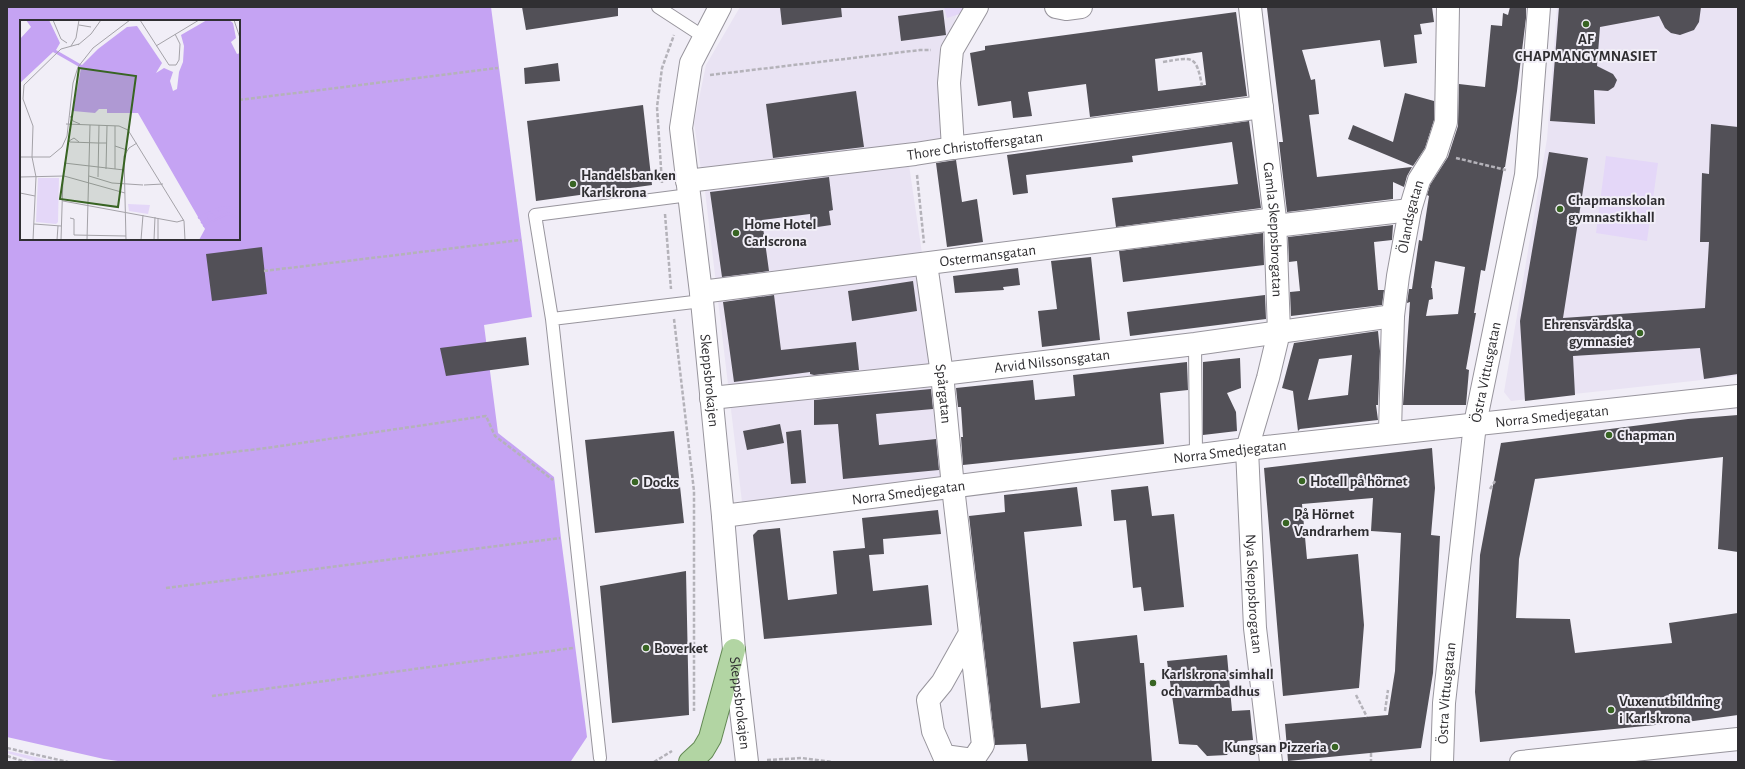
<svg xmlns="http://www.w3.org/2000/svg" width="1745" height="769" font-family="'Alegreya Sans',sans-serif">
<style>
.built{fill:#e9e3f3}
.green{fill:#e4d7f8}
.water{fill:#c5a3f3;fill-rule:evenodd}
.building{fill:#525057;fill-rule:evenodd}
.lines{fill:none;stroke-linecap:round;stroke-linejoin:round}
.service-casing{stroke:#98959d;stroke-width:14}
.minor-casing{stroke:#98959d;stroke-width:24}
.tertiary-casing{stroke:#98959d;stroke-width:24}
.primary-casing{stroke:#638954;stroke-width:24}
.path{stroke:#b4b2b9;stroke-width:2.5;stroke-dasharray:4 2;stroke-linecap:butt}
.service{stroke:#fff;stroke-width:12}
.minor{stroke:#fff;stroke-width:22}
.tertiary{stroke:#fff;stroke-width:22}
.primary{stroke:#b2d5a3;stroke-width:22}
.poi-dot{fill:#386423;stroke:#f1eef7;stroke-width:1.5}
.labels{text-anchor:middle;stroke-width:4;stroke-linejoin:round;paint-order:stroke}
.poi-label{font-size:15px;font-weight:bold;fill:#302f32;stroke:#f1eef7;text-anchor:start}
.street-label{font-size:15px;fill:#302f32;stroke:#f1eef7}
.inset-river{fill:none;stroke:#c5a3f3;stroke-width:2}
.inset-road{fill:none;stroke:#a4a2a8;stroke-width:1}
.view{fill:#386423;fill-opacity:0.15;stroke:#386423;stroke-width:2}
.inset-edge{fill:none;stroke:#302f32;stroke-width:2}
</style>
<rect width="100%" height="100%" fill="#f1eef7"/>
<!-- built -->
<path class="built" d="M 740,7 L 959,7 L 941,63 L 946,138 L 701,170 L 694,123 L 706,65 Z
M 1557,7 L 1738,7 L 1738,376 L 1511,401 L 1504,392 L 1547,139 Z
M 909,165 L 955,477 L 742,502 L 705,191 Z"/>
<!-- green -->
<path class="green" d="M 944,7 L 969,7 L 969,11 L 947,18 Z
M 1606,156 L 1658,163 L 1647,241 L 1596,233 Z
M 8,751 L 58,762 L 39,762 L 7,753 Z"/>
<!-- water -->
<path class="water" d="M 7,7 L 491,7 L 532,317 L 484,325 L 498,433 L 554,477 L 561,538 L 587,737 L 571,761 L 542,762 L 125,762 L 104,759 L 7,737 ZM 21,21 L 239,21 L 239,239 L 21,239 Z"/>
<!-- building -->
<path class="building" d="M 522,7 L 618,7 L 618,16 L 526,30 Z
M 780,7 L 841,7 L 842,17 L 782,25 Z
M 1275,7 L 1432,7 L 1434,22 L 1420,24 L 1422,34 L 1414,35 L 1417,63 L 1384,67 L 1380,40 L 1302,50 L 1311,80 L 1315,79 L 1319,114 L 1309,115 L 1317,177 L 1412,167 L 1407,176 L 1404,187 L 1393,182 L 1393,199 L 1287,212 L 1279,142 L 1283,142 L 1267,8 Z
M 1510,7 L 1526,7 L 1526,18 L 1517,91 L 1505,167 L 1504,167 L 1485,271 L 1481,270 L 1474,313 L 1476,313 L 1466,369 L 1469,370 L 1466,405 L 1403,405 L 1410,302 L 1407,303 L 1409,289 L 1412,289 L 1419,240 L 1422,241 L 1429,196 L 1427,195 L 1430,185 L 1448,157 L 1458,126 L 1459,84 L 1485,87 L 1491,25 L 1502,26 L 1503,13 L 1508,15 ZM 1435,261 L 1465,267 L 1458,314 L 1426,316 L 1429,300 L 1433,299 L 1432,288 L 1431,288 Z
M 1559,7 L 1701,7 L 1699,22 L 1694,30 L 1680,35 L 1671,33 L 1665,28 L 1659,16 L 1600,27 L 1597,66 L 1613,74 L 1617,80 L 1614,87 L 1608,91 L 1594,90 L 1595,124 L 1550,121 Z
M 943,10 L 946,35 L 901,41 L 898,16 Z
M 1236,12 L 1247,96 L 1090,117 L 1086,84 L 1028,92 L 1032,116 L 1013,118 L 1011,101 L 978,106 L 970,53 L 985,50 L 985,46 ZM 1202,52 L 1206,85 L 1158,91 L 1155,59 Z
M 558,63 L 560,81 L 525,84 L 524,68 Z
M 856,91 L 864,147 L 773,158 L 766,104 Z
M 1405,93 L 1434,101 L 1434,120 L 1425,148 L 1413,166 L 1348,139 L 1353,125 L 1393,142 Z
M 643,105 L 652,185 L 536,201 L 527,121 Z
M 1249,121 L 1261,208 L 1116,227 L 1112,198 L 1238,184 L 1232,142 L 1132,156 L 1133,162 L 1026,175 L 1028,193 L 1013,195 L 1007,155 Z
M 1711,124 L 1738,127 L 1738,374 L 1704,379 L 1700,348 L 1573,356 L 1575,395 L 1525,401 L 1520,321 L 1549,152 L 1588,158 L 1563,318 L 1705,308 L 1709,242 L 1700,242 L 1702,173 L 1709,174 Z
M 956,160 L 962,202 L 977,199 L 983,242 L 947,247 L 936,163 Z
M 829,177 L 833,210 L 829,211 L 831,225 L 811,228 L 810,214 L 762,220 L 769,271 L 722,277 L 710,192 Z
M 1393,225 L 1392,240 L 1374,242 L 1378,290 L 1384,290 L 1382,305 L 1291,316 L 1290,292 L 1300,291 L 1297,261 L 1289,262 L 1288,237 Z
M 1263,233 L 1264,265 L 1123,282 L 1119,251 Z
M 262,247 L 267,294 L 212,301 L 206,254 Z
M 1091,257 L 1100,340 L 1042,347 L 1038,311 L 1057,309 L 1051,261 Z
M 1018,268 L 1020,285 L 1003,287 L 1004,290 L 955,293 L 953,276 Z
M 913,281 L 917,311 L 852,321 L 848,291 Z
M 774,295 L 781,350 L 856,342 L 859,370 L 814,375 L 810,374 L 810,372 L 734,382 L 723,302 Z
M 1265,295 L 1266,319 L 1130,336 L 1127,312 Z
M 1378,331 L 1380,351 L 1378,405 L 1376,405 L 1378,420 L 1300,429 L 1298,431 L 1293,391 L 1282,388 L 1294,343 ZM 1352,355 L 1348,395 L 1308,400 L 1319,359 Z
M 526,337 L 529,365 L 446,376 L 440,348 Z
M 1240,358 L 1241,388 L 1227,393 L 1236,412 L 1237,431 L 1203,435 L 1203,362 Z
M 1187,362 L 1188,390 L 1160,393 L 1164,444 L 963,465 L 961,437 L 963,437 L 961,407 L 958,407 L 956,388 L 1033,380 L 1035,400 L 1075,396 L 1073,375 Z
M 931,389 L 933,409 L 876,414 L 879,445 L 936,439 L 939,470 L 843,479 L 838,424 L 814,425 L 814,400 Z
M 1738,415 L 1738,552 L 1718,549 L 1723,457 L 1535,479 L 1519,559 L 1516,618 L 1570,619 L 1575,653 L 1672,643 L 1669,623 L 1738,613 L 1738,715 L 1686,722 L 1480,742 L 1475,692 L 1480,555 L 1501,443 L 1688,419 Z
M 780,424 L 784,443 L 747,450 L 743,431 Z
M 801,430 L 806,483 L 791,484 L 786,432 Z
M 674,431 L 684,523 L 595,533 L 585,440 Z
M 1432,448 L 1435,488 L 1431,535 L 1440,536 L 1433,673 L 1421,748 L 1288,761 L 1285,724 L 1388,715 L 1395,671 L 1401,533 L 1371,531 L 1373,498 L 1302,504 L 1307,559 L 1358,554 L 1364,625 L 1359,688 L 1283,696 L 1264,468 Z
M 1148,486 L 1152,516 L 1174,514 L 1184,607 L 1144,611 L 1141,587 L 1133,588 L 1126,520 L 1114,521 L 1111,490 Z
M 1077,487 L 1082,526 L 1024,532 L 1041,708 L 1080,703 L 1073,642 L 1137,635 L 1140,663 L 1144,663 L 1152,762 L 1028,762 L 1026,744 L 995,745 L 969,516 L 1005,512 L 1004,495 Z
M 938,510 L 941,534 L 883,539 L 884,554 L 869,555 L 873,591 L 928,585 L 932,625 L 764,639 L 753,535 L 758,530 L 780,528 L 788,600 L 837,594 L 833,551 L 865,548 L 862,518 Z
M 686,571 L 689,715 L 612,723 L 600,586 Z
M 1227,655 L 1232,711 L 1250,710 L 1253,740 L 1238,741 L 1227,755 L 1207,756 L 1197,745 L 1179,744 L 1167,661 Z"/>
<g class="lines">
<defs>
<path id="service" d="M 658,7 L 704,37
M 552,319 L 535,215 L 689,195
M 1195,344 L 1196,455
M 600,758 L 552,319 L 702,301"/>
<g id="minor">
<path id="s1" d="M 1250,7 L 1275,219 L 1279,332 L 1268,378 L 1247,449 L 1255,628 L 1271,762"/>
<path d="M 953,148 L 949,83 L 952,50 L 977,7"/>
<path id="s2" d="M 687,181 L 915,154 L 953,148 L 1262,107"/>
<path d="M 1275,226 L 1410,210"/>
<path id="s3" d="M 926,264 L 942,374 L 953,487 L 983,745 L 973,760 L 944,756 L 933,731 L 928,700 L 942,683 L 970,633"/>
<path id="s4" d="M 701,292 L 1275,219"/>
<path id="s5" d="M 711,398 L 942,374 L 1195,344 L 1393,316"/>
<path id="s6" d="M 1475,424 L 1526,175 L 1539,7"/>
<path id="s7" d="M 1390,432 L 1393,316 L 1398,276 L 1410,210 L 1419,180 L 1436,153 L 1446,122 L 1448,7"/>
<path d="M 1521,762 L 1738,739"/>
</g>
<g id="tertiary">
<path id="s8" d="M 720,7 L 691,63 L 681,128 L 702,301 L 723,516 L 734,650 L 747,762"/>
<path d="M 1056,7 L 1066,9 L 1081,7"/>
<path id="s9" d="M 723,516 L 1247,449 L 1738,396"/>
<path id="s10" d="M 1442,762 L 1444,703 L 1475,424"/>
</g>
<path id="primary" d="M 690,762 L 703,750 L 710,738 L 734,650"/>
</defs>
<!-- service casing -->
<use href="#service" class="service-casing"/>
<!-- minor casing -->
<use href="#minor" class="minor-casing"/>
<!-- tertiary casing -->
<use href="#tertiary" class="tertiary-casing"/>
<!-- primary casing -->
<use href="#primary" class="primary-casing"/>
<!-- path -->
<path class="path" d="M 1163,62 C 1193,57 1196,54 1202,86
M 710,75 L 920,50 L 931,50
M 239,100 L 498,68
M 1456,158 L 1506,170
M 917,175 L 924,243
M 662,183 L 657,107 L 662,68 L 674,35
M 665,214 L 671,289
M 264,271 L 521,240
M 674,319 L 694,491 L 694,711
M 173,459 L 267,448 L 486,416 L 495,436 L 553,480
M 1490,489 L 1495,481
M 166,588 L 560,538
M 1356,695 L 1367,717
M 212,696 L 573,648
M 1385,711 L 1388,690
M 7,748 L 68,762
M 1371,753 L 1371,762
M 7,756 L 26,762
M 767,760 L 802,758 L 832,762
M 654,762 L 672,751"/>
<!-- service -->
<use href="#service" class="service"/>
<!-- minor -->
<use href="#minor" class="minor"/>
<!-- tertiary -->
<use href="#tertiary" class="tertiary"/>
<!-- primary -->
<use href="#primary" class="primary"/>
</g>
<!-- markers -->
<g class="poi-dot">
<circle cx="1586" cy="24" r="4"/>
<circle cx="573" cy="184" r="4"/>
<circle cx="1560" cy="209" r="4"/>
<circle cx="736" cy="233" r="4"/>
<circle cx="1640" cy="333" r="4"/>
<circle cx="1609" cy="435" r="4"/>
<circle cx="1302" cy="481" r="4"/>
<circle cx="635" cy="482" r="4"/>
<circle cx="1286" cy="523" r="4"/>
<circle cx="646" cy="648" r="4"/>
<circle cx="1153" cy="683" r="4"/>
<circle cx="1611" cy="710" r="4"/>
<circle cx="1335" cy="747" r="4"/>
</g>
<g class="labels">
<!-- poi labels -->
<g class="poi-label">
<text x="1586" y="44" text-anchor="middle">AF<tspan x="1586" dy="17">CHAPMANGYMNASIET</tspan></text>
<text x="581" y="180">Handelsbanken<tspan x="581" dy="17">Karlskrona</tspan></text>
<text x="1568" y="205">Chapmanskolan<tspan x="1568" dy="17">gymnastikhall</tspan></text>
<text x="744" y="229">Home Hotel<tspan x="744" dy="17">Carlscrona</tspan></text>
<text x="1632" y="329" text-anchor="end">Ehrensvärdska<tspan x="1632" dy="17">gymnasiet</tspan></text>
<text x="1617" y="440">Chapman</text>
<text x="1310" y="486">Hotell på hörnet</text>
<text x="643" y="487">Docks</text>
<text x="1294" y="519">På Hörnet<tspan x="1294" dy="17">Vandrarhem</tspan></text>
<text x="654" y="653">Boverket</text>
<text x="1161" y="679">Karlskrona simhall<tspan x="1161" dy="17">och varmbadhus</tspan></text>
<text x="1619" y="706">Vuxenutbildning<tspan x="1619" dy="17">i Karlskrona</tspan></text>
<text x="1327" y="752" text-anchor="end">Kungsan Pizzeria</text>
</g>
<!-- street labels -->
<g class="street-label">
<text dy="5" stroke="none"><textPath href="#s2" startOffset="290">Thore Christoffersgatan</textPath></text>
<text dy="5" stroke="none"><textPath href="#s7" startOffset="217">Ölandsgatan</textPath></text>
<text dy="5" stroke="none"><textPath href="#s1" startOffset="224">Gamla Skeppsbrogatan</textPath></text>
<text dy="5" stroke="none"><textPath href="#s4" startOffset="289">Ostermansgatan</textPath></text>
<text dy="5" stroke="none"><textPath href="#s5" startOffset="343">Arvid Nilssonsgatan</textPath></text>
<text dy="5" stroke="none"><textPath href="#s6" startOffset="53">Östra Vittusgatan</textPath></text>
<text dy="5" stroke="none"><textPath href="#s8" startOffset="383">Skeppsbrokajen</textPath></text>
<text dy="5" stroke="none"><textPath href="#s3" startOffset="131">Spårgatan</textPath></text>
<text dy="5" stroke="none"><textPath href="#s9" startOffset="835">Norra Smedjegatan</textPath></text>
<text dy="5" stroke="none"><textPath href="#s9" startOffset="511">Norra Smedjegatan</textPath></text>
<text dy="5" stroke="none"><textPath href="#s9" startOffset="187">Norra Smedjegatan</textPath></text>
<text dy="5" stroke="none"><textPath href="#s1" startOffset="593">Nya Skeppsbrogatan</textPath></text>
<text dy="5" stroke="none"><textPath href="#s10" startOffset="69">Östra Vittusgatan</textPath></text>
<text dy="5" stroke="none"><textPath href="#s8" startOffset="707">Skeppsbrokajen</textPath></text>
</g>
</g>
<!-- overview -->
<g transform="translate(20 20)">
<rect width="220" height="220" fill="#f1eef7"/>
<path d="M 18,158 L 39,158 L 38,202 L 36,204 L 16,202 ZM 108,184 L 130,185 L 128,194 L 109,191 Z" fill="#e4d7f8"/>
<path d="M 6,0 L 29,0 L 40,23 L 36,30 L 62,45 L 78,29 L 107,7 L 117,6 L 142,43 L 136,53 L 144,48 L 153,52 L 150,61 L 153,71 L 157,69 L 159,52 L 163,42 L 164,26 L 161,15 L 187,0 L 209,0 L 213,3 L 216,18 L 211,22 L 217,34 L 220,33 L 220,220 L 179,220 L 185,209 L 118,93 L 87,93 L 87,89 L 79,89 L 75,93 L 53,91 L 61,48 L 33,32 L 0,63 L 0,19 L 11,7 Z" fill="#c5a3f3"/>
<path class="inset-river" d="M 192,193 L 206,192M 184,195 L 202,187 L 220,189M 178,198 L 199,189 L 220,199M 181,203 L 196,194 L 212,195M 183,206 L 207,194"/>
<path class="inset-road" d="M 33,0 L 41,19 L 47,23M 120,0 L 149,45 L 156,45 L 159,40 L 160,24 L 155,14M 214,0 L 220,18M 59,5 L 71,7M 58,25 L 71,14 L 81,0M 51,26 L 56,18 L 59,0M 136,26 L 179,0M 50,96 L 53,101 L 60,104M 46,104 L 99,106 L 108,110 L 164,201 L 165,220M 59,122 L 54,118 L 49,121 L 50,122 L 78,123 L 87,123M 95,126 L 107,130M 0,137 L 30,137 L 42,127 L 47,116 L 53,63 L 58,47 L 73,28 L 110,0M 12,137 L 16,157 L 13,220M 12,137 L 13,106 L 3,79 L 4,65 L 41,29 L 59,24M 44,143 L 104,150M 86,149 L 87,106M 95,149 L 95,106M 69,156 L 92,163 L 123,165M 0,157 L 44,156 L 105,173M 78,157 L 79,105M 124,165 L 143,164M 0,173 L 15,176M 43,181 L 157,202 L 164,200M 50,198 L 54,199 L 54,215 L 106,216M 14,204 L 41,206M 37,220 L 38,206M 41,220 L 43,156M 67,220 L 70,105M 106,220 L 104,136 L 109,128 L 117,123M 121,220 L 123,195M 134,220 L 135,197M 138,220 L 138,198"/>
<path class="view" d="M 59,48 L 116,56 L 98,187 L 40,179 Z"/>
<rect width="220" height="220" class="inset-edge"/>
</g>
<!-- border -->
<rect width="1745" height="769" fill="none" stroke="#302f32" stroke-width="16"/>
</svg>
